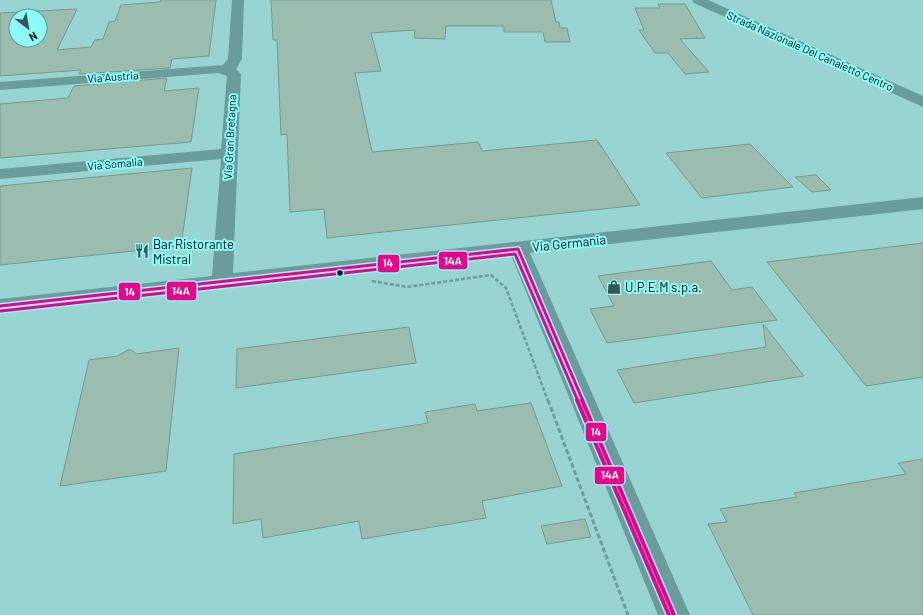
<svg xmlns="http://www.w3.org/2000/svg" width="923" height="615" font-family="Barlow,sans-serif">
<style>
.building{fill:#9abdb0;stroke:#76998c;fill-rule:evenodd}
.lines{fill:none;stroke-linecap:round;stroke-linejoin:round}
.path-far1{stroke:#6e9c9b;stroke-width:2.5;stroke-dasharray:4 2;stroke-linecap:butt}
.path{stroke:#6e9c9b;stroke-width:3;stroke-dasharray:5 2.5;stroke-linecap:butt}
.minor{fill:#699c9b;fill-rule:evenodd}
.bus-1-far1-casing{stroke:#8df9f8;stroke-width:6}
.bus-1-casing{stroke:#8df9f8;stroke-width:7}
.bus-2-far1-casing{stroke:#8df9f8;stroke-width:6}
.bus-2-casing{stroke:#8df9f8;stroke-width:7}
.bus-1-far1{stroke:#ec008c;stroke-width:3}
.bus-1{stroke:#ec008c;stroke-width:4}
.bus-2-far1{stroke:#ec008c;stroke-width:3}
.bus-2{stroke:#ec008c;stroke-width:4}
.bus-dot{fill:#001515;stroke:#8df9f8;stroke-width:1.5}
.labels{text-anchor:middle;stroke-width:4;stroke-linejoin:round;paint-order:stroke}
.far-street-label{font-size:11px;fill:#001515;stroke:#8df9f8}
.street-label{font-size:13px;fill:#001515;stroke:#8df9f8}
.poi-label{font-size:13px;fill:#001515;stroke:#8df9f8;text-anchor:start}
.line-badge{stroke:#8df9f8;stroke-width:1.5}
.badge-label{font-size:11px;text-anchor:middle;font-weight:bold;fill:#fff}
</style>
<rect width="100%" height="100%" fill="#98d4d2"/>
<!-- building -->
<path class="building" d="M 161,0 L 216,0 L 209,56 L 172,59 L 170,68 L 79,74 L 81,70 L 0,76 L 0,13 L 77,9 L 57,50 L 91,47 L 95,40 L 103,39 L 109,22 L 115,21 L 121,5 L 160,2 ZM 16,16 L 40,16 L 40,40 L 16,40 Z
M 271,0 L 551,0 L 556,22 L 559,22 L 560,28 L 567,28 L 570,42 L 545,42 L 543,32 L 504,32 L 504,26 L 446,26 L 445,39 L 414,38 L 415,30 L 371,33 L 381,71 L 355,73 L 372,152 L 478,142 L 482,151 L 597,140 L 640,205 L 327,238 L 324,209 L 290,212 L 287,134 L 281,135 L 277,40 L 273,40 Z
M 658,4 L 685,4 L 705,38 L 680,39 L 709,72 L 685,74 L 668,53 L 655,53 L 639,30 L 644,30 L 635,8 L 660,8 Z
M 167,78 L 164,91 L 199,88 L 191,142 L 0,158 L 0,104 L 68,98 L 74,86 Z
M 750,144 L 793,187 L 702,198 L 666,153 Z
M 192,168 L 181,246 L 0,265 L 0,186 Z
M 816,175 L 831,190 L 812,192 L 795,177 Z
M 923,243 L 923,377 L 866,386 L 767,262 Z
M 711,261 L 732,290 L 752,287 L 777,320 L 607,343 L 590,309 L 614,306 L 598,276 Z
M 763,324 L 804,376 L 634,403 L 617,370 L 766,347 Z
M 409,327 L 416,363 L 236,388 L 237,349 Z
M 179,348 L 166,471 L 60,486 L 89,360 L 117,356 L 128,350 L 132,350 L 136,354 Z
M 531,403 L 562,486 L 482,501 L 486,518 L 362,539 L 359,521 L 263,538 L 261,519 L 233,524 L 234,454 L 428,423 L 425,412 L 475,404 L 477,411 Z
M 923,459 L 923,615 L 753,615 L 708,524 L 727,522 L 720,509 L 797,497 L 794,493 L 906,474 L 898,463 Z
M 585,519 L 591,537 L 547,544 L 541,526 Z"/>
<g class="lines">
<!-- path-far1 -->
<path class="path-far1" d="M 372,281 L 407,287 L 491,275 L 506,288 L 548,401"/>
<!-- path -->
<path class="path" d="M 548,400 L 628,615"/>
<!-- minor -->
<path class="minor" d="M 232,0 L 244,0 L 242,59 L 236,69 L 241,74 L 233,273 L 923,197 L 923,209 L 530,253 L 690,615 L 658,615 L 511,255 L 0,313 L 0,299 L 212,276 L 221,159 L 0,179 L 0,169 L 221,149 L 227,76 L 218,73 L 0,90 L 0,82 L 223,65 L 228,59 Z
M 692,0 L 708,0 L 923,96 L 923,107 L 694,3 Z"/>
<defs>
<path id="bus-1-far1" d="M 518,249 L 583,401
M 0,306 L 518,249"/>
<path id="bus-1" d="M 582,400 L 674,615"/>
<path id="bus-2-far1" d="M 1,311 L 515,254 L 578,401"/>
<path id="bus-2" d="M 577,400 L 669,615"/>
</defs>
<!-- bus-1-far1 casing -->
<use href="#bus-1-far1" class="bus-1-far1-casing"/>
<!-- bus-1 casing -->
<use href="#bus-1" class="bus-1-casing"/>
<!-- bus-2-far1 casing -->
<use href="#bus-2-far1" class="bus-2-far1-casing"/>
<!-- bus-2 casing -->
<use href="#bus-2" class="bus-2-casing"/>
<!-- bus-1-far1 -->
<use href="#bus-1-far1" class="bus-1-far1"/>
<!-- bus-1 -->
<use href="#bus-1" class="bus-1"/>
<!-- bus-2-far1 -->
<use href="#bus-2-far1" class="bus-2-far1"/>
<!-- bus-2 -->
<use href="#bus-2" class="bus-2"/>
</g>
<!-- icons -->
<defs>
<symbol id="restaurant-bare" viewBox="-9 -9 18 18"><path d="M-5-6h1v4h1v-4h1v4h1v-4h1v5L-1.5 .5V6h-2V.5L-5-1ZM5-6V6H3V1.5H1.5Q1.5-4 5-6Z" fill="#355857" stroke="#8df9f8" stroke-width="2.5" paint-order="stroke"/></symbol>
<symbol id="shop-bare" viewBox="-9 -9 18 18"><path d="M-5-2.5h2.3a2.7 3.5 0 0 1 5.4 0H5L5.5 6h-11ZM-1.5-2.5h3a1.5 2.3 0 0 0-3 0Z" fill="#355857" stroke="#8df9f8" stroke-width="2.5" paint-order="stroke"/></symbol>
</defs>
<g fill-rule="evenodd">
<use href="#restaurant-bare" x="132" y="241" width="20" height="20"/>
<use href="#shop-bare" x="604" y="277" width="20" height="20"/>
</g>
<!-- markers -->
<circle class="bus-dot" cx="340" cy="273" r="3.5"/>
<g class="labels">
<!-- far-street labels -->
<g class="far-street-label">
<text transform="translate(810 51) rotate(24)" y="4">Strada Nazionale Del Canaletto Centro</text>
<text transform="translate(113 77) rotate(-4)" y="4">Via Austria</text>
<text transform="translate(230 137) rotate(-87)" y="4">Via Gran Bretagna</text>
<text transform="translate(115 164) rotate(-5)" y="4">Via Somalia</text>
</g>
<!-- street labels -->
<g class="street-label">
<text transform="translate(569 243) rotate(-6)" y="5">Via Germania</text>
</g>
<!-- poi labels -->
<g class="poi-label">
<text x="153" y="249">Bar Ristorante<tspan x="153" dy="15">Mistral</tspan></text>
<text x="625" y="292">U.P.E.M s.p.a.</text>
</g>
</g>
<g class="line-badge">
<rect x="438" y="251" width="30" height="19" rx="4" fill="#ec008c"/>
<rect x="377" y="254" width="23" height="19" rx="4" fill="#ec008c"/>
<rect x="166" y="281" width="31" height="20" rx="4" fill="#ec008c"/>
<rect x="118" y="282" width="23" height="19" rx="4" fill="#ec008c"/>
<rect x="585" y="422" width="22" height="20" rx="4" fill="#ec008c"/>
<rect x="594" y="466" width="31" height="19" rx="4" fill="#ec008c"/>
</g>
<g class="badge-label">
<text x="453" y="265">14A</text>
<text x="388" y="267">14</text>
<text x="181" y="295">14A</text>
<text x="130" y="296">14</text>
<text x="596" y="436">14</text>
<text x="610" y="479">14A</text>
</g>
<!-- north arrow -->
<g transform="translate(28 28) rotate(149)"><circle r="19" fill="#8df9f8" stroke="#559e9d"/>
<path d="M0-3L7 15L0 10L-7 15Z" fill="#355857"/>
<text y="-6" font-size="11" font-weight="bold" text-anchor="middle" fill="#001515">N</text>
</g>
</svg>
